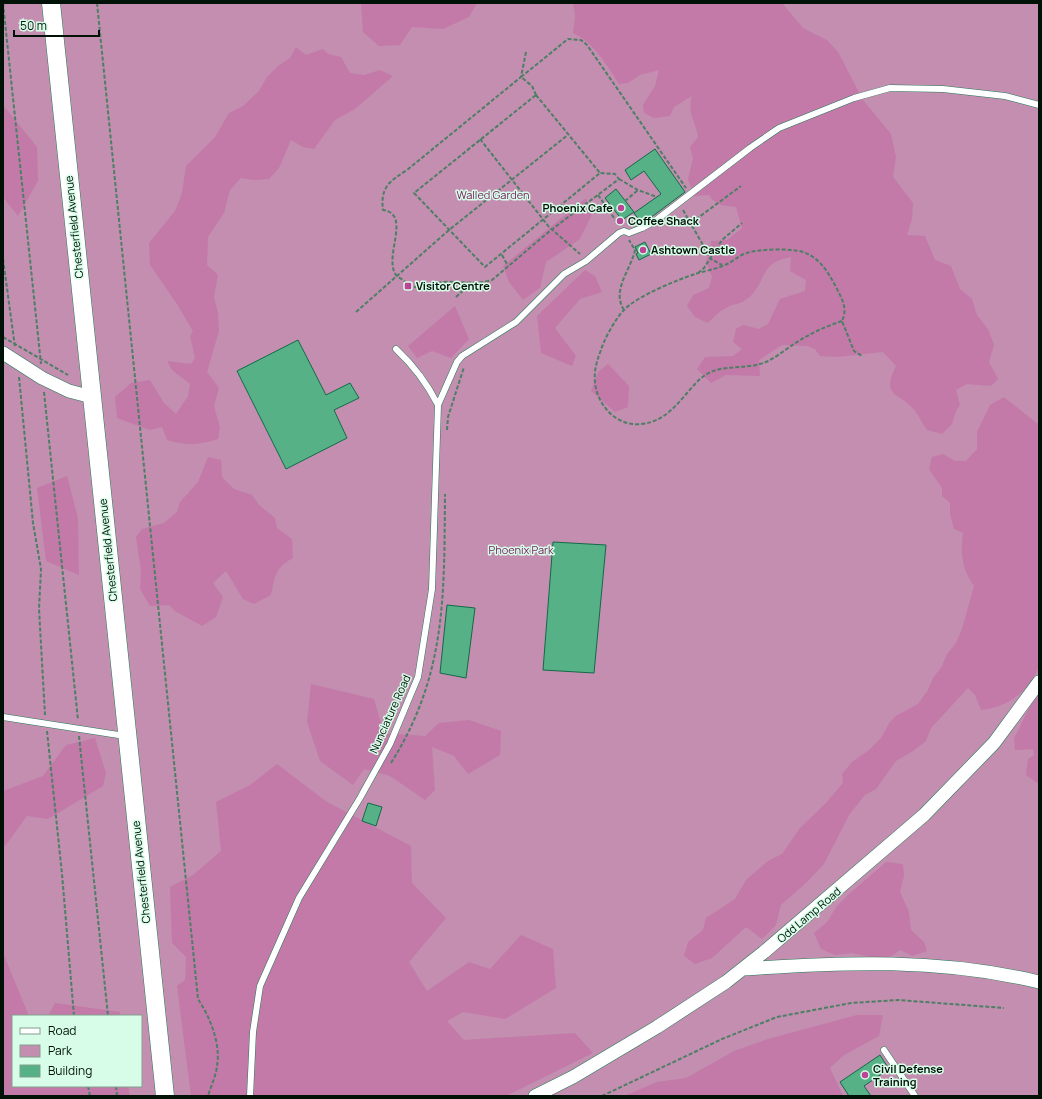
<svg xmlns="http://www.w3.org/2000/svg" width="1042" height="1099" font-family="Manrope,sans-serif">
<style>
.green{fill:#c38eaf;fill-rule:evenodd}
.forest{fill:#c37aa9}
.building{fill:#57b187;stroke:#116a48}
.lines{fill:none;stroke-linecap:round;stroke-linejoin:round}
.lane-casing{stroke:#267955;stroke-width:7}
.street-casing{stroke:#267955;stroke-width:14}
.secondary-casing{stroke:#267955;stroke-width:19}
.path{stroke:#4d7f65;stroke-width:2;stroke-dasharray:4 2;stroke-linecap:butt}
.lane{stroke:#fff;stroke-width:6}
.street{stroke:#fff;stroke-width:13}
.secondary{stroke:#fff;stroke-width:18}
.poi-dot{fill:#bc4498;stroke:#d7fde8;stroke-width:1.5}
.labels{text-anchor:middle;stroke-width:3;stroke-linejoin:round;paint-order:stroke}
.park-label{font-size:11px;fill:#77215f;stroke:#d7fde8}
.poi-label{font-size:11px;font-weight:bold;fill:#001107;stroke:#d7fde8;text-anchor:start}
.street-label{font-size:11px;fill:#001107;stroke:#d7fde8}
</style>
<rect width="100%" height="100%" fill="#96e6be"/>
<!-- green -->
<path class="green" d="M 3,3 L 1039,3 L 1039,1096 L 3,1096 ZM 13,1016 L 141,1016 L 141,1086 L 13,1086 Z"/>
<!-- forest -->
<path class="forest" d="M 361,3 L 477,3 L 469,17 L 443,29 L 412,27 L 400,45 L 379,46 L 363,32 Z
M 573,3 L 779,3 L 783,4 L 803,28 L 827,40 L 838,52 L 863,100 L 891,134 L 896,157 L 893,177 L 913,203 L 912,219 L 907,235 L 925,236 L 935,260 L 951,266 L 960,289 L 972,299 L 977,315 L 988,329 L 994,345 L 989,362 L 998,379 L 991,386 L 967,384 L 956,390 L 960,405 L 956,411 L 952,424 L 942,434 L 927,430 C 922,424 920,417 915,411 C 900,391 880,399 896,366 L 883,352 L 838,357 L 820,356 L 815,349 L 807,346 L 782,345 L 759,360 L 760,376 L 726,375 L 711,383 L 697,369 L 705,357 L 733,356 L 742,349 L 733,342 L 736,329 L 743,325 L 759,329 L 768,324 L 780,299 L 805,291 L 806,280 L 790,271 L 791,257 C 756,263 768,286 744,301 C 740,304 734,304 730,306 C 720,310 715,316 708,323 L 695,317 L 687,306 L 693,295 L 709,288 L 712,277 L 706,261 L 710,252 L 711,241 L 727,240 L 742,228 L 736,207 C 725,206 715,205 709,195 L 694,196 L 688,179 L 693,158 L 690,147 L 698,137 C 695,120 687,113 692,96 L 674,107 L 670,116 L 654,118 L 644,113 L 643,105 L 655,86 L 659,70 L 640,75 L 628,83 L 619,84 C 607,65 594,43 573,33 L 575,16 Z
M 296,47 L 306,55 L 323,49 L 328,54 L 341,57 L 350,73 L 364,75 L 380,70 L 393,76 L 355,109 L 335,120 L 314,149 L 303,147 L 291,140 L 279,168 L 269,179 L 254,180 L 241,178 L 230,190 L 224,213 L 208,237 L 207,265 L 218,275 L 214,297 L 218,313 L 219,331 L 207,372 L 219,388 L 214,406 L 220,427 L 218,439 C 199,445 186,446 167,440 L 162,427 L 150,430 L 117,418 L 115,397 L 131,383 L 150,380 L 164,403 L 176,414 L 188,396 L 190,384 L 172,370 L 167,361 L 191,364 L 195,358 L 190,336 L 193,331 L 177,304 L 150,265 L 149,243 L 175,211 L 182,193 L 186,166 L 215,137 L 229,113 L 243,106 L 259,91 L 267,77 L 278,66 L 290,58 Z
M 3,105 L 37,147 L 38,181 L 18,216 L 3,197 Z
M 586,198 L 592,214 L 580,239 L 546,262 L 540,288 L 523,300 L 509,282 L 503,266 Z
M 585,270 L 595,276 L 602,292 L 580,299 L 555,328 L 576,356 L 572,366 L 541,353 L 537,316 Z
M 455,306 L 469,339 L 451,358 L 432,351 L 417,358 L 408,346 Z
M 608,364 L 629,386 L 628,407 L 615,412 L 591,391 L 598,372 Z
M 1004,397 L 1039,425 L 1039,666 C 1030,691 1007,708 981,710 L 975,695 L 968,688 L 931,728 L 926,741 L 913,751 L 896,761 L 876,789 L 865,795 L 849,815 L 824,864 L 807,882 L 781,905 L 776,925 L 762,939 L 746,927 L 712,958 L 695,964 L 684,956 L 688,942 L 703,930 L 706,918 L 735,899 L 746,880 L 768,861 L 782,854 L 800,828 L 826,803 L 843,783 L 842,774 L 852,762 L 869,750 L 881,738 L 890,722 L 896,716 L 918,704 L 928,690 L 933,678 L 942,666 L 947,654 L 956,643 L 962,629 L 974,586 C 962,569 960,553 963,533 L 954,529 L 950,514 L 950,503 L 942,496 L 942,488 L 929,469 L 932,457 L 943,454 L 955,461 L 966,461 L 977,449 L 977,432 L 990,405 Z
M 208,457 L 221,460 L 222,477 L 234,489 L 252,495 L 259,505 L 275,518 L 277,528 L 292,539 L 293,558 C 275,568 275,576 271,595 L 254,604 L 243,599 L 226,571 L 213,583 L 223,597 L 216,617 L 202,626 L 175,611 L 169,605 L 150,606 L 140,589 L 141,571 L 136,537 L 142,529 L 164,523 L 177,512 L 180,502 L 198,482 Z
M 67,476 L 78,518 L 79,575 L 46,561 L 37,488 Z
M 311,684 L 374,699 L 384,733 L 425,736 L 439,723 L 469,720 L 501,731 L 500,755 L 468,774 L 454,756 L 432,747 L 435,790 L 425,800 L 390,776 L 364,769 L 353,785 L 320,761 L 307,722 Z
M 1039,693 L 1039,783 L 1037,783 L 1026,775 L 1028,759 L 1034,755 L 1033,749 L 1015,750 L 1014,738 C 1023,723 1028,706 1039,693 Z
M 95,738 L 106,773 L 103,786 L 48,819 L 27,816 L 5,846 L 3,844 L 3,791 L 43,776 L 66,745 Z
M 277,764 L 327,802 L 411,846 L 412,883 L 446,918 L 409,962 L 427,991 L 469,962 L 490,969 L 521,935 L 553,949 L 556,988 L 505,1019 L 463,1012 L 447,1021 L 464,1040 L 575,1033 L 593,1053 L 506,1096 L 191,1096 L 177,986 L 185,980 L 186,957 L 172,943 L 170,887 L 193,875 L 221,851 L 216,802 L 250,785 Z
M 886,862 L 903,864 L 904,876 L 900,892 L 909,912 L 911,930 L 924,942 L 927,951 L 912,956 L 900,950 L 886,960 L 852,953 L 835,955 L 821,949 L 814,933 L 827,922 L 837,906 L 849,894 Z
M 3,953 L 29,1016 L 13,1016 L 13,1086 L 128,1086 L 130,1096 L 5,1096 L 3,1092 Z
M 55,1003 L 120,1012 L 120,1016 L 48,1016 Z
M 857,1015 L 883,1015 L 879,1036 L 844,1055 L 830,1068 L 843,1096 L 624,1096 L 657,1082 L 686,1078 L 734,1051 L 768,1039 Z"/>
<!-- building -->
<path class="building" d="M 655,149 L 685,192 L 642,224 L 634,213 L 661,194 L 644,171 L 631,180 L 625,170 Z
M 616,189 L 634,212 L 622,220 L 605,198 Z
M 645,242 L 651,254 L 639,260 L 636,254 L 638,253 L 635,247 Z
M 298,340 L 326,395 L 350,383 L 359,398 L 334,410 L 347,438 L 286,469 L 237,371 Z
M 553,542 L 606,545 L 594,673 L 543,670 Z
M 447,605 L 475,608 L 466,678 L 440,673 Z
M 368,803 L 382,807 L 376,826 L 362,821 Z
M 880,1055 L 889,1069 L 864,1086 L 871,1096 L 849,1096 L 840,1082 Z"/>
<g class="lines">
<defs>
<path id="lane" d="M 438,405 L 457,362 L 462,356 L 516,322 L 564,274 L 586,261 L 619,233 L 624,231 L 629,233 L 642,228 L 655,221 L 750,148 L 779,128 L 854,98 L 890,88 L 943,89 L 1005,96 L 1039,105
M 3,717 L 125,736
M 884,1050 L 915,1096
M 250,1096 L 253,1032 L 260,986 L 299,898 L 360,798 L 390,744 L 418,677 L 432,589 L 438,405 C 427,383 413,365 396,349"/>
<path id="street" d="M 3,353 L 42,378 L 69,391 L 92,397
M 743,969 C 844,962 940,958 1039,982
M 535,1096 L 573,1077 L 657,1027 L 726,982 L 764,952 L 924,815 L 994,743 L 1039,682"/>
<path id="secondary" d="M 51,3 L 165,1096"/>
</defs>
<!-- lane casing -->
<use href="#lane" class="lane-casing"/>
<!-- street casing -->
<use href="#street" class="street-casing"/>
<!-- secondary casing -->
<use href="#secondary" class="secondary-casing"/>
<!-- path -->
<path class="path" d="M 3,3 L 41,364
M 97,3 L 198,999 C 210,1017 221,1044 217,1066 C 216,1076 211,1086 208,1096
M 526,52 L 521,77 L 407,170 C 390,181 380,187 383,210 C 412,214 383,257 396,275 C 397,277 401,278 403,280 C 408,284 412,288 419,287 C 427,287 435,283 443,282 C 461,281 475,285 492,280 L 551,230 L 619,179 L 615,174 L 600,173
M 536,95 L 600,173 L 485,267 L 414,193 Z
M 536,95 L 532,86 L 521,77 L 568,39 L 581,40 L 587,45 L 686,188
M 480,139 L 549,227 L 580,254
M 619,179 L 638,190 L 657,197
M 598,195 L 619,225
M 625,201 L 638,190
M 683,210 L 711,259 L 722,265
M 609,212 L 614,209
M 691,223 L 741,186
M 502,255 L 508,266
M 3,259 L 15,347
M 698,273 L 704,268 L 722,240 L 742,223
M 456,297 L 470,284
M 624,310 C 611,290 631,270 635,250 L 629,240
M 356,312 L 449,230 L 569,134
M 842,321 C 824,327 809,334 794,344 C 783,351 772,361 760,364 C 739,370 718,363 700,379 C 682,396 669,422 641,424 C 621,426 605,413 598,395 C 592,379 595,365 601,350 C 604,339 616,318 624,310 C 637,296 677,280 695,274 C 705,271 717,269 727,264 C 734,261 739,255 747,253 C 759,249 791,248 803,252 C 820,258 828,272 836,287 C 842,299 848,308 842,321 L 854,351 L 862,356
M 3,337 L 68,375
M 19,377 L 33,523 L 41,569 L 39,609 L 45,715
M 44,392 L 78,720
M 447,430 L 448,417 L 464,367
M 47,731 L 62,874 L 74,1016
M 79,736 L 108,1016
M 391,763 C 447,674 444,594 445,494
M 88,1086 L 90,1096
M 116,1086 L 117,1096
M 602,1096 L 722,1039 L 777,1017 L 851,1003 L 898,1000 L 1004,1008"/>
<!-- lane -->
<use href="#lane" class="lane"/>
<!-- street -->
<use href="#street" class="street"/>
<!-- secondary -->
<use href="#secondary" class="secondary"/>
</g>
<!-- markers -->
<g class="poi-dot">
<circle cx="621" cy="208" r="4"/>
<circle cx="620" cy="221" r="4"/>
<circle cx="643" cy="250" r="4"/>
<rect x="404" y="282" width="8" height="8" rx="2"/>
<circle cx="865" cy="1075" r="4"/>
</g>
<g class="labels">
<!-- park labels -->
<g class="park-label">
<text x="493" y="199">Walled Garden</text>
<text x="521" y="554">Phoenix Park</text>
</g>
<!-- poi labels -->
<g class="poi-label">
<text x="613" y="212" text-anchor="end">Phoenix Cafe</text>
<text x="628" y="225">Coffee Shack</text>
<text x="651" y="254">Ashtown Castle</text>
<text x="416" y="290">Visitor Centre</text>
<text x="873" y="1073">Civil Defense<tspan x="873" dy="13">Training</tspan></text>
</g>
<!-- street labels -->
<g class="street-label">
<text transform="translate(74 227) rotate(-96)" y="4">Chesterfield Avenue</text>
<text transform="translate(108 550) rotate(-96)" y="4">Chesterfield Avenue</text>
<text transform="translate(390 714) rotate(-66)" y="4">Nunciature Road</text>
<text transform="translate(141 872) rotate(-96)" y="4">Chesterfield Avenue</text>
<text transform="translate(809 915) rotate(-40)" y="4">Odd Lamp Road</text>
</g>
</g>
<!-- border -->
<rect width="1042" height="1099" fill="none" stroke="#001107" stroke-width="8"/>
<!-- legend -->
<rect x="12" y="1015" width="130" height="72" fill="#d7fde8" stroke="#819f8e"/>
<rect x="20" y="1028" width="20" height="6" fill="#ffffff" stroke="#819f8e"/>
<text x="48" y="1035" font-size="12" fill="#001107">Road</text>
<rect x="20" y="1045" width="20" height="12" fill="#c38eaf" stroke="#819f8e"/>
<text x="48" y="1055" font-size="12" fill="#001107">Park</text>
<rect x="20" y="1065" width="20" height="12" fill="#57b187" stroke="#819f8e"/>
<text x="48" y="1075" font-size="12" fill="#001107">Building</text>
<!-- scale -->
<path d="M14 30v6h85v-6" fill="none" stroke="#001107" stroke-width="2"/>
<text x="20" y="30" font-size="12" fill="#001107" stroke="#d7fde8" stroke-width="3" paint-order="stroke">50 m</text>
</svg>
